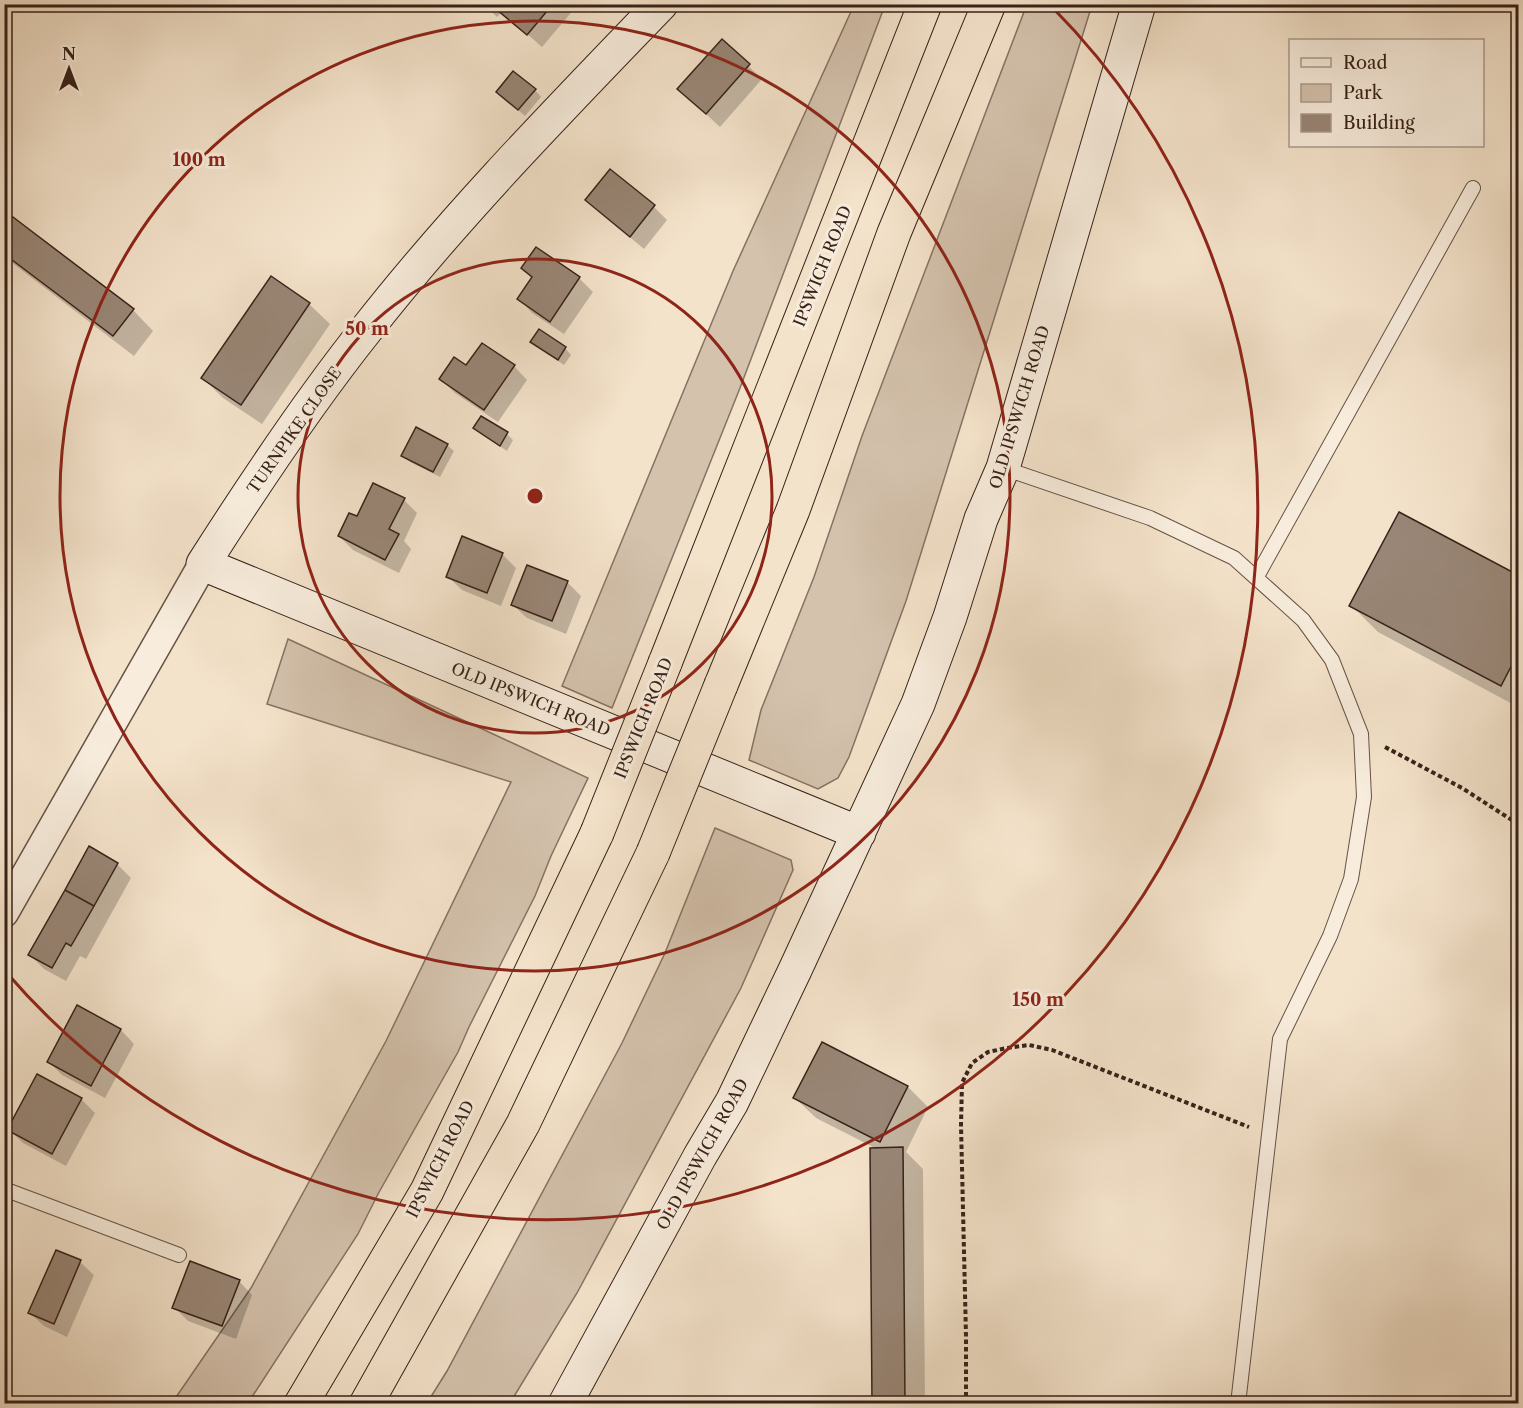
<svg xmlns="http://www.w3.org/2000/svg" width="1523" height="1408" font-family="'Libre Caslon Text',serif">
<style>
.green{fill:#d4c2ad;stroke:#867263;stroke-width:1.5}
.shadow{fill:#0003}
.building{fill:#998676;stroke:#372119;stroke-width:1.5}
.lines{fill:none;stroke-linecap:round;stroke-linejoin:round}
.lane-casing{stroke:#665246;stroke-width:16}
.street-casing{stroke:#665246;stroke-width:31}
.secondary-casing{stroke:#372119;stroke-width:35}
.highway-casing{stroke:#372119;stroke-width:35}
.path{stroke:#372119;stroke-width:4;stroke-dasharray:4.5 3;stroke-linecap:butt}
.lane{stroke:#f8eddd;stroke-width:14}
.street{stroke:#f8eddd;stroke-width:28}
.secondary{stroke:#f8eddd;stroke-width:33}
.highway{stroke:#f4e3cb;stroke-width:33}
.highway-bridge-casing{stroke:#372119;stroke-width:35;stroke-linecap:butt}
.highway-bridge{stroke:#f4e3cb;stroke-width:33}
.ring{fill:none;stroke:#8f2418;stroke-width:3}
.labels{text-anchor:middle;stroke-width:6;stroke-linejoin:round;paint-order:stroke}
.street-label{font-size:16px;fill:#372119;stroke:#f8eddd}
.centre{fill:#8f2418;stroke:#f8eddd;stroke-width:3}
.ring-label{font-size:18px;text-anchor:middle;font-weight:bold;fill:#8f2418;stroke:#f8eddd;stroke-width:6;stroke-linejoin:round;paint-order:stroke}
</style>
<rect width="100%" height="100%" fill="#f4e3cb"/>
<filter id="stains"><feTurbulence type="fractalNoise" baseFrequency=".00333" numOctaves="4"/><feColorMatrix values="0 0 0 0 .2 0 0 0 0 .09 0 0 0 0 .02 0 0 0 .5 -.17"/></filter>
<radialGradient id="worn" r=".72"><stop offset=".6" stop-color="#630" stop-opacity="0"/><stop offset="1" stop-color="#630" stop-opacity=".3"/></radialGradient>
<!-- green -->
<path class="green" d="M 1027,4 L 1092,5 L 906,601 L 849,757 L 838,778 L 818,789 L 749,760 L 761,710 L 814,577 L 862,436 Z
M 854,5 L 885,5 L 740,388 L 612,708 L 562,686 L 733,271 Z
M 288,639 L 588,778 L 551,856 L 535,896 L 469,1027 L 458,1052 L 378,1194 L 358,1234 L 248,1403 L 172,1403 L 251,1288 L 386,1041 L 511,782 L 267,704 Z
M 715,828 L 791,860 L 793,870 L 741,988 L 577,1293 L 510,1403 L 427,1403 L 447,1371 L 622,1043 L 665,953 Z"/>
<!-- shadow -->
<path class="shadow" d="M 483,4 L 572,4 L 575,8 L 542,47 L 502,12 L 497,17 Z
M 722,41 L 762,79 L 720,127 L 693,102 Z
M 535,90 L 541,97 L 525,116 L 504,98 Z
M 587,200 L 654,207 L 667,220 L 644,249 L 601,213 Z
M 4,223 L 133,310 L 153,331 L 134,356 L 11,262 L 4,256 Z
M 536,249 L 579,278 L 593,292 L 564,334 L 532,313 L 519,299 L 533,278 L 523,268 Z
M 309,304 L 330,324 L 262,424 L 223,398 L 203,378 Z
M 532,342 L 565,348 L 571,355 L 564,365 L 539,348 Z
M 514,366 L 527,380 L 498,422 L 455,393 L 441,379 L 466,367 Z
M 475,428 L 507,434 L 513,440 L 507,451 L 481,434 Z
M 447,445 L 454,451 L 440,477 L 410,462 L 403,456 Z
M 404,500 L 417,513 L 404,541 L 411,549 L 399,573 L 353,550 L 339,536 L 358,518 Z
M 1400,514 L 1518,577 L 1518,707 L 1378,632 L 1351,605 Z
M 502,554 L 516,568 L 501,606 L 462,590 L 448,577 Z
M 567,582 L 581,596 L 566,634 L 527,618 L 513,605 Z
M 117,864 L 131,878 L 86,959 L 80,956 L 66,981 L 44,969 L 30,955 Z
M 77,1007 L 121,1030 L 134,1044 L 105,1098 L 62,1075 L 49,1062 Z
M 908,1087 L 928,1107 L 906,1152 L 923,1169 L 925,1404 L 873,1404 L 877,1149 L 816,1118 L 795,1098 Z
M 81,1099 L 95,1113 L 66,1166 L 23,1143 L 9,1130 Z
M 80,1262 L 94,1275 L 67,1337 L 44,1326 L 30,1313 Z
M 239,1281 L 252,1295 L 236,1339 L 188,1321 L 174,1307 Z
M 683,1398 L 695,1404 L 680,1404 Z"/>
<!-- building -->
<path class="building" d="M 502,4 L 553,4 L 527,35 L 497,10 Z
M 722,39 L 750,64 L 706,114 L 677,89 Z
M 513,71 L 536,89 L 518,110 L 496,92 Z
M 610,169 L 655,205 L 630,237 L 585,200 Z
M 9,214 L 134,309 L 113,336 L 4,254 L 4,221 Z
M 536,247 L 580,277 L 550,322 L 517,299 L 532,277 L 521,268 Z
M 271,276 L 310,303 L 241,405 L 201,378 Z
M 539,329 L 566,347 L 558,360 L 530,342 Z
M 482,343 L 515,365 L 484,410 L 439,379 L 454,357 L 466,365 Z
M 481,416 L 508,432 L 500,446 L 473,428 Z
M 416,427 L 448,444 L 433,472 L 401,456 Z
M 373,483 L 405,498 L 389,529 L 399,534 L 385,560 L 338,536 L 349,513 L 357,516 Z
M 1399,512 L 1518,575 L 1518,653 L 1501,686 L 1349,606 Z
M 462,536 L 503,553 L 487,593 L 446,577 Z
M 527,565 L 568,581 L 552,621 L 511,605 Z
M 89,846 L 118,863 L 94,906 L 65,890 Z
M 65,890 L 94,906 L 71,946 L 66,943 L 52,968 L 28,955 Z
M 77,1005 L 121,1029 L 91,1086 L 47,1062 Z
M 822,1042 L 908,1086 L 880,1142 L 793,1098 Z
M 37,1074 L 82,1098 L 52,1154 L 7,1130 Z
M 903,1147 L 905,1404 L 872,1404 L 870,1148 Z
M 56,1250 L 81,1260 L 54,1324 L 28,1313 Z
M 190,1261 L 240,1280 L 222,1326 L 172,1308 Z"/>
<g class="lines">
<defs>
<path id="lane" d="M 1003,468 L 1150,518 L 1234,558 L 1303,620 L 1332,660 L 1361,734 L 1364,797 L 1351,879 L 1330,936 L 1280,1039 L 1238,1404
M 1256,578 L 1473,188
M 4,1189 L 179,1255"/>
<path id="street" d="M 4,913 L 203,564"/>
<path id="secondary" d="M 661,4 C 559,110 456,215 366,330 C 307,404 254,484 203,564 L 859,833
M 565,1404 L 700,1156 L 732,1102 L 795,970 L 918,704 L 950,617 L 981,519 L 1003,468 L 1139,4"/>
<path id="highway" d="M 665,663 L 925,4
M 721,685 L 793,510 L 894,233 L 989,4
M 301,1404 L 427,1191 L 597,833
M 366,1404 L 523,1124 L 653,853"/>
</defs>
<!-- lane casing -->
<use href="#lane" class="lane-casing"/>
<!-- street casing -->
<use href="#street" class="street-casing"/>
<!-- secondary casing -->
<use href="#secondary" class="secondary-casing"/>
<!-- highway casing -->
<use href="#highway" class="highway-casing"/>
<!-- path -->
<path class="path" d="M 1385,747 L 1462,788 L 1518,824
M 966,1404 L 966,1336 L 961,1125 L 962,1083 L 972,1063 L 988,1052 L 1007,1048 L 1029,1045 L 1052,1050 L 1249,1127"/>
<!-- lane -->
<use href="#lane" class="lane"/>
<!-- street -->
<use href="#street" class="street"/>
<!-- secondary -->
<use href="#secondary" class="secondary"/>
<!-- highway -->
<use href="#highway" class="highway"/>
<defs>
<path id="highway-bridge" d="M 597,833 L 665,663
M 653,853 L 721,685"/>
</defs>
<!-- highway-bridge casing -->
<use href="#highway-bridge" class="highway-bridge-casing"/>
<!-- highway-bridge -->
<use href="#highway-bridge" class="highway-bridge"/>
</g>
<!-- distance rings -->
<g class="ring">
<circle cx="535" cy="496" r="237"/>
<circle cx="535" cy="496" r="475"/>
<path d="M1051 6A712 712 0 1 1 6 972"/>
</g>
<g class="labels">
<!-- street labels -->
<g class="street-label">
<text transform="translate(822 266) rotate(-68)" y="6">IPSWICH ROAD</text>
<text transform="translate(1019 407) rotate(-73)" y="6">OLD IPSWICH ROAD</text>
<text transform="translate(294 430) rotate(-55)" y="6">TURNPIKE CLOSE</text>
<text transform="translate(531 699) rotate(22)" y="6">OLD IPSWICH ROAD</text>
<text transform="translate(643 718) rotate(-68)" y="6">IPSWICH ROAD</text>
<text transform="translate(702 1154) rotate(-61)" y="6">OLD IPSWICH ROAD</text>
<text transform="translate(440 1159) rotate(-63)" y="6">IPSWICH ROAD</text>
</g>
</g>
<circle cx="535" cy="496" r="9" class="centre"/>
<g class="ring-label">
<text x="199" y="166">100 m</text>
<text x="367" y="335">50 m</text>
<text x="1038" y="1006">150 m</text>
</g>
<!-- margin -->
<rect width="1523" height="1408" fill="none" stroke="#f4e3cb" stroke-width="24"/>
<rect x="6" y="6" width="1511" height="1396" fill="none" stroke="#372119" stroke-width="3"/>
<rect x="12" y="12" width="1499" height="1384" fill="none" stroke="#372119" stroke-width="1.5"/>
<!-- legend -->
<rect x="1289" y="39" width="195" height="108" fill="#f8eddd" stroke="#ab9b8f" stroke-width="1.5"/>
<rect x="1301" y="58" width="30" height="9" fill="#f8eddd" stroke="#ab9b8f" stroke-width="1.5"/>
<text x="1343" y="69" font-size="18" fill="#372119">Road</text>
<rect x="1301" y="84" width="30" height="18" fill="#d4c2ad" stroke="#ab9b8f" stroke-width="1.5"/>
<text x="1343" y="99" font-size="18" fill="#372119">Park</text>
<rect x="1301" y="114" width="30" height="18" fill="#998676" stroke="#ab9b8f" stroke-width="1.5"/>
<text x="1343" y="129" font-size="18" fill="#372119">Building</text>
<!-- north arrow -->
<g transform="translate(69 69)" stroke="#f8eddd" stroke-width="4.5" paint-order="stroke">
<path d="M0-4.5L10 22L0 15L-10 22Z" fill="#372119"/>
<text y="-9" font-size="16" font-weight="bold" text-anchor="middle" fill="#372119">N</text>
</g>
<rect width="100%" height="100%" filter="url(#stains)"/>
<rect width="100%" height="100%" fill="url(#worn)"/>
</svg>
